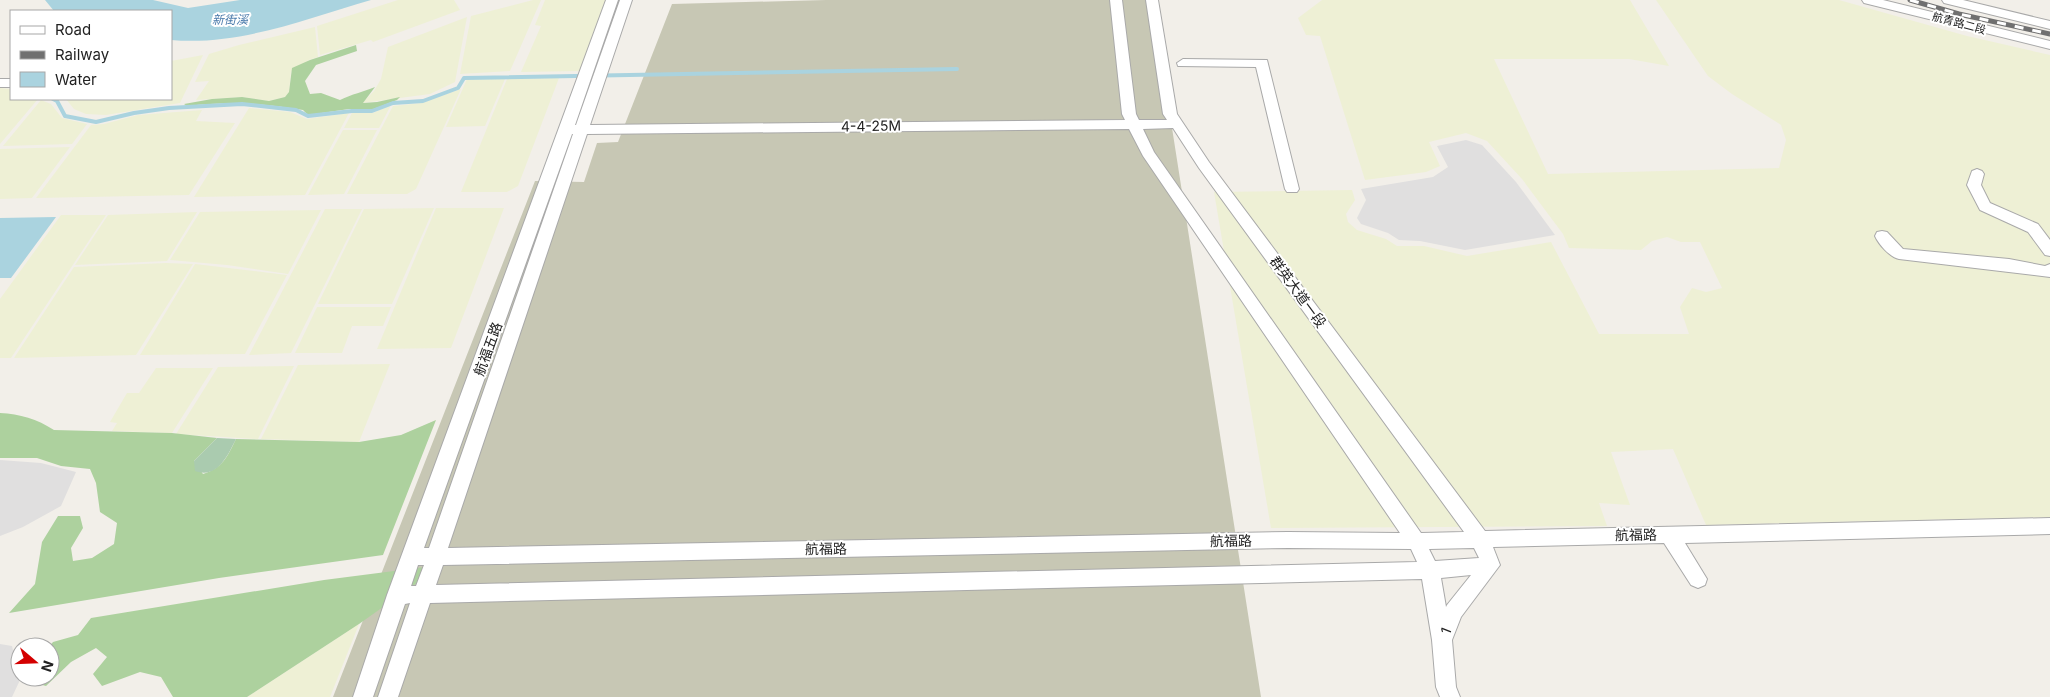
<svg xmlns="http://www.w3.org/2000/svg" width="2050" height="697" font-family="Inter,'Noto Sans TC',sans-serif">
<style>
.residential{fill:#e0dfdf}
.construction{fill:#c7c7b4}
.farmland{fill:#eef0d5}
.forest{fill:#add19e}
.cemetery{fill:#aacbaf}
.water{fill:#aad3df}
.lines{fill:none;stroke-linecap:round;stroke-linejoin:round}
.stream{stroke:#aad3df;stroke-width:4}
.minor-casing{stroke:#a9a9a9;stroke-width:2}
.minor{fill:#fff;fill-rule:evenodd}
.rail-casing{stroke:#707070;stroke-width:5}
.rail{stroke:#fff;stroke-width:3;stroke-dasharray:9;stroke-linecap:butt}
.labels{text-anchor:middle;stroke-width:4;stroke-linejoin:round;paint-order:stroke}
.far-street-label{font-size:11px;fill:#222;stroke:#fff}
.far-water-label{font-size:12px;font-style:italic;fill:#4a7aab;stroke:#fff}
.street-label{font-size:14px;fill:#222;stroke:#fff}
</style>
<rect width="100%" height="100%" fill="#f2efe9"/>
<!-- residential -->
<path class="residential" d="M 1466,140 L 1482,145 L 1516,182 L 1555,235 L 1465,250 L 1420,241 L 1399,240 L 1388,233 L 1361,224 L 1357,218 L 1366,200 L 1361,189 L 1433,177 L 1448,167 L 1437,146 Z
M 0,460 L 41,463 L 76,472 L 61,506 L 23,527 L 0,536 Z
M 0,644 L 12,646 L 20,680 L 12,697 L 0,697 Z"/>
<!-- construction -->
<path class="construction" d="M 826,0 L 1152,0 L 1261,697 L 333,697 L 535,181 L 584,182 L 597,143 L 618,142 L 672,4 Z"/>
<!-- farmland -->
<path class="farmland" d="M 398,0 L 454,0 L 460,10 L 373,42 L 371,40 L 320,55 L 317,26 Z
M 533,0 L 541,0 L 510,71 L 460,74 L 471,16 Z
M 545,0 L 606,0 L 580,71 L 521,72 L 541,26 L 535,25 Z
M 1322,0 L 1630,0 L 1669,66 L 1629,59 L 1494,59 L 1548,174 L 1779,168 L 1786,140 L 1781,125 L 1732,94 L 1708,76 L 1656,0 L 1839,0 L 1967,36 L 2050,55 L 2050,517 L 1706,525 L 1673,449 L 1611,452 L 1630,505 L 1599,503 L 1607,526 L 1271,528 L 1214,192 L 1352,190 L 1355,200 L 1346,214 L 1348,222 L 1357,230 L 1386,239 L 1397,246 L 1424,246 L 1467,256 L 1551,242 L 1599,334 L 1689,334 L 1680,307 L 1692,288 L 1706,292 L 1722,288 L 1700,242 L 1681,242 L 1667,237 L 1652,241 L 1641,250 L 1569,248 L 1563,234 L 1522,179 L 1487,141 L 1466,133 L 1429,142 L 1440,166 L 1426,172 L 1365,180 L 1320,36 L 1306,35 L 1298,18 Z
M 467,17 L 455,82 L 430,94 L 362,103 L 374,91 L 381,79 L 388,47 Z
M 315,27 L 318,57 L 309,60 L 291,72 L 289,93 L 285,97 L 269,101 L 242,97 L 196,100 L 209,81 L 195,82 L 209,54 L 239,45 Z
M 203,55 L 180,103 L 106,115 L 86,114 L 74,109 L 66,99 L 171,99 L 171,61 Z
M 559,78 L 518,186 L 507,192 L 461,192 L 507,79 Z
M 467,79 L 505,79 L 485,126 L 446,127 Z
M 0,88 L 11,89 L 11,99 L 38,99 L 0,144 Z
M 461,89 L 416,189 L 407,194 L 347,194 L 393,106 L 421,103 Z
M 41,100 L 51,104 L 62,118 L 87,124 L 72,144 L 3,146 Z
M 391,105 L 379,128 L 344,128 L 352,113 L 373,113 Z
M 249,108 L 290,112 L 307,119 L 349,113 L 305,195 L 194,197 Z
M 202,110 L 196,121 L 235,123 L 189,195 L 36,198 L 91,125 L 104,124 L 138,115 Z
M 343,130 L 377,130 L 344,194 L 308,195 Z
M 70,147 L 32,198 L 0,199 L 0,149 Z
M 434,208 L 392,304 L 318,304 L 364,209 Z
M 436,208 L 504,208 L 451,348 L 377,349 Z
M 325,209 L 362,209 L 291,353 L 249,355 Z
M 321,210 L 288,274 L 227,265 L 170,260 L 200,212 Z
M 197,212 L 167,261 L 75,265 L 108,215 Z
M 61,215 L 106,215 L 11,358 L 0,358 L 0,299 Z
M 166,263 L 193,264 L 136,355 L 14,358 L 74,267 Z
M 195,264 L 287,275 L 245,354 L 140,355 Z
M 317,307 L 391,307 L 383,326 L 352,326 L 342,353 L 295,353 Z
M 390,364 L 359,442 L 261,439 L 298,365 Z
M 294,366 L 258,439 L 176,434 L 218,367 Z
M 156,368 L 213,368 L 172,433 L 112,431 L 117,423 L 110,422 L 127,393 L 139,393 Z
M 359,624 L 330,697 L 247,697 Z"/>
<!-- forest -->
<path class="forest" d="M 356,45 L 357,51 L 316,65 L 305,81 L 310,94 L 321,93 L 340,100 C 352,94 363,92 375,87 L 363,103 L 377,102 L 400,97 L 397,100 L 371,110 L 349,109 L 308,115 L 303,110 C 261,103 230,101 187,106 L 184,104 L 212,99 L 242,97 L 269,101 L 285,97 L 289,92 L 292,68 L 310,60 Z
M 0,413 C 20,414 37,419 54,430 L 172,433 L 217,438 L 194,461 L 203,474 C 223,468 227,457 236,439 L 359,442 L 401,435 L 436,420 L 383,555 L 219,578 L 9,613 L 35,584 L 42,542 L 58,516 L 80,516 L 83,528 L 71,548 L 73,561 L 92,558 L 114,544 L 117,523 L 100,512 L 96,483 L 90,469 L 61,466 L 37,458 L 0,458 Z
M 425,567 L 431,573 L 359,624 L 247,697 L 173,697 L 161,677 L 140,672 L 102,686 L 93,674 L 107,657 L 96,648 L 71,662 L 46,686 L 31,682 L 30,677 L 50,677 L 49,647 L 53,642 L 78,635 L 91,618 L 324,580 Z"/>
<!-- cemetery -->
<path class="cemetery" d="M 217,438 L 236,439 C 227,457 217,479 195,471 L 194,461 Z"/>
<!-- water -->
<path class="water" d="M 45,0 L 153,0 L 188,8 L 240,0 L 371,0 C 306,19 239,46 171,40 L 171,11 L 54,11 Z
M 56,217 L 11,278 L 0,278 L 0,218 Z"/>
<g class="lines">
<!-- stream -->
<path class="stream" d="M 53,99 L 57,101 L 65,116 L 96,122 L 134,113 L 169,108 L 242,104 L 296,110 L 308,116 L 352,111 L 372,111 L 393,103 L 423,101 L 458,88 L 464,78 L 957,69"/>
<defs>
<path id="minor" d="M 606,0 L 618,0 L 575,125 L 576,125 L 620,0 L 632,0 L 590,125 L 1125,120 L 1122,114 L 1110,0 L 1122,0 L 1136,114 L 1139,120 L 1167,120 L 1163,114 L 1146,0 L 1158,0 L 1177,114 L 1209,162 L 1485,531 L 2050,518 L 2050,534 L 1685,543 L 1707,579 L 1705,585 L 1698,588 L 1691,585 L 1664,543 L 1493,547 L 1500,565 L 1461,617 L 1452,640 L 1456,687 L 1460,697 L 1440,697 L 1436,687 L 1432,640 L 1422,579 L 430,603 L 398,697 L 378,697 L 410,603 L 405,604 L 373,697 L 353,697 L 387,595 ZM 1173,128 L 1199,168 L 1464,532 L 1421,533 L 1154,152 L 1143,129 ZM 1129,129 L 1143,156 L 1400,533 L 1288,532 L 448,548 L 587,134 ZM 572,134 L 573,134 L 429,548 L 424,548 ZM 1288,548 L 1411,549 L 1417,562 L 436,585 L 443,565 ZM 1474,548 L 1479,558 L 1435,561 L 1429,549 ZM 418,565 L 424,565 L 416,586 L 411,586 ZM 1471,575 L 1447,605 L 1446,607 L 1441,578 Z
M 1862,0 L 1883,0 L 2050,41 L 2050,49 L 1864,3 Z
M 1942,0 L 1963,0 L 2050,21 L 2050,29 L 1944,3 Z
M 1183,59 L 1267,60 L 1299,189 L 1297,192 L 1287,192 L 1285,189 L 1256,67 L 1178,66 L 1177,63 Z
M 0,79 L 11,79 L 11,87 L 0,87 Z
M 1977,169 L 1982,171 L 1984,174 L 1981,185 L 1990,203 L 2038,224 L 2050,240 L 2050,256 L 2045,255 L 2028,232 L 1980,210 L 1967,185 L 1972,171 Z
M 1882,231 L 1887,232 L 1903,249 L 2009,259 L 2045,266 L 2050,264 L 2050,277 L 1899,259 C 1890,257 1879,245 1875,236 L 1877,232 Z"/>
</defs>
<!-- minor casing -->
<use href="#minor" class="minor-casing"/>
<!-- minor -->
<use href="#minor" class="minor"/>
<defs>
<path id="rail" d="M 1910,0 L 1959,14 L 2050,34"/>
</defs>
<!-- rail casing -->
<use href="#rail" class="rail-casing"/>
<!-- rail -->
<use href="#rail" class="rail"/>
</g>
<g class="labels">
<!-- far-street labels -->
<g class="far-street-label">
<text transform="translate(1959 23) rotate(15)" y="4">航青路二段</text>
</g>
<!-- far-water labels -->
<g class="far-water-label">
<text x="230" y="24">新街溪</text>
</g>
<!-- street labels -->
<g class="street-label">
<text transform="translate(871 126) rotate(-1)" y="5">4-4-25M</text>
<text transform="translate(1298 292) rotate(54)" y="5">群英大道一段</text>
<text transform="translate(488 349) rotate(-70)" y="5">航福五路</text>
<text transform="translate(1636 535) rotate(-1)" y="5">航福路</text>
<text transform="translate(1231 541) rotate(-1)" y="5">航福路</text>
<text transform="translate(826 549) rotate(-1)" y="5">航福路</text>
<text transform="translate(1446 631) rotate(-68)" y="5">1</text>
</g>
</g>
<!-- legend -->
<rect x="10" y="10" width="162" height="90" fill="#ffffff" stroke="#a7a7a7"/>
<rect x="20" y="26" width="25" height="8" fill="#ffffff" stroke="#a7a7a7"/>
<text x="55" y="35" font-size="15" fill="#222222">Road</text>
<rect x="20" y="51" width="25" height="8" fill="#707070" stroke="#a7a7a7"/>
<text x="55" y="60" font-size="15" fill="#222222">Railway</text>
<rect x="20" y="72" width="25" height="15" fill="#aad3df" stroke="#a7a7a7"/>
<text x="55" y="85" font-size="15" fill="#222222">Water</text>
<!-- north arrow -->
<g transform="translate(35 662) rotate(109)"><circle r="24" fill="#ffffff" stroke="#a7a7a7"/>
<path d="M0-4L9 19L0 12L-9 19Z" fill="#d40000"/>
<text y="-8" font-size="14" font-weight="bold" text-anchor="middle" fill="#222222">N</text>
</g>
</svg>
